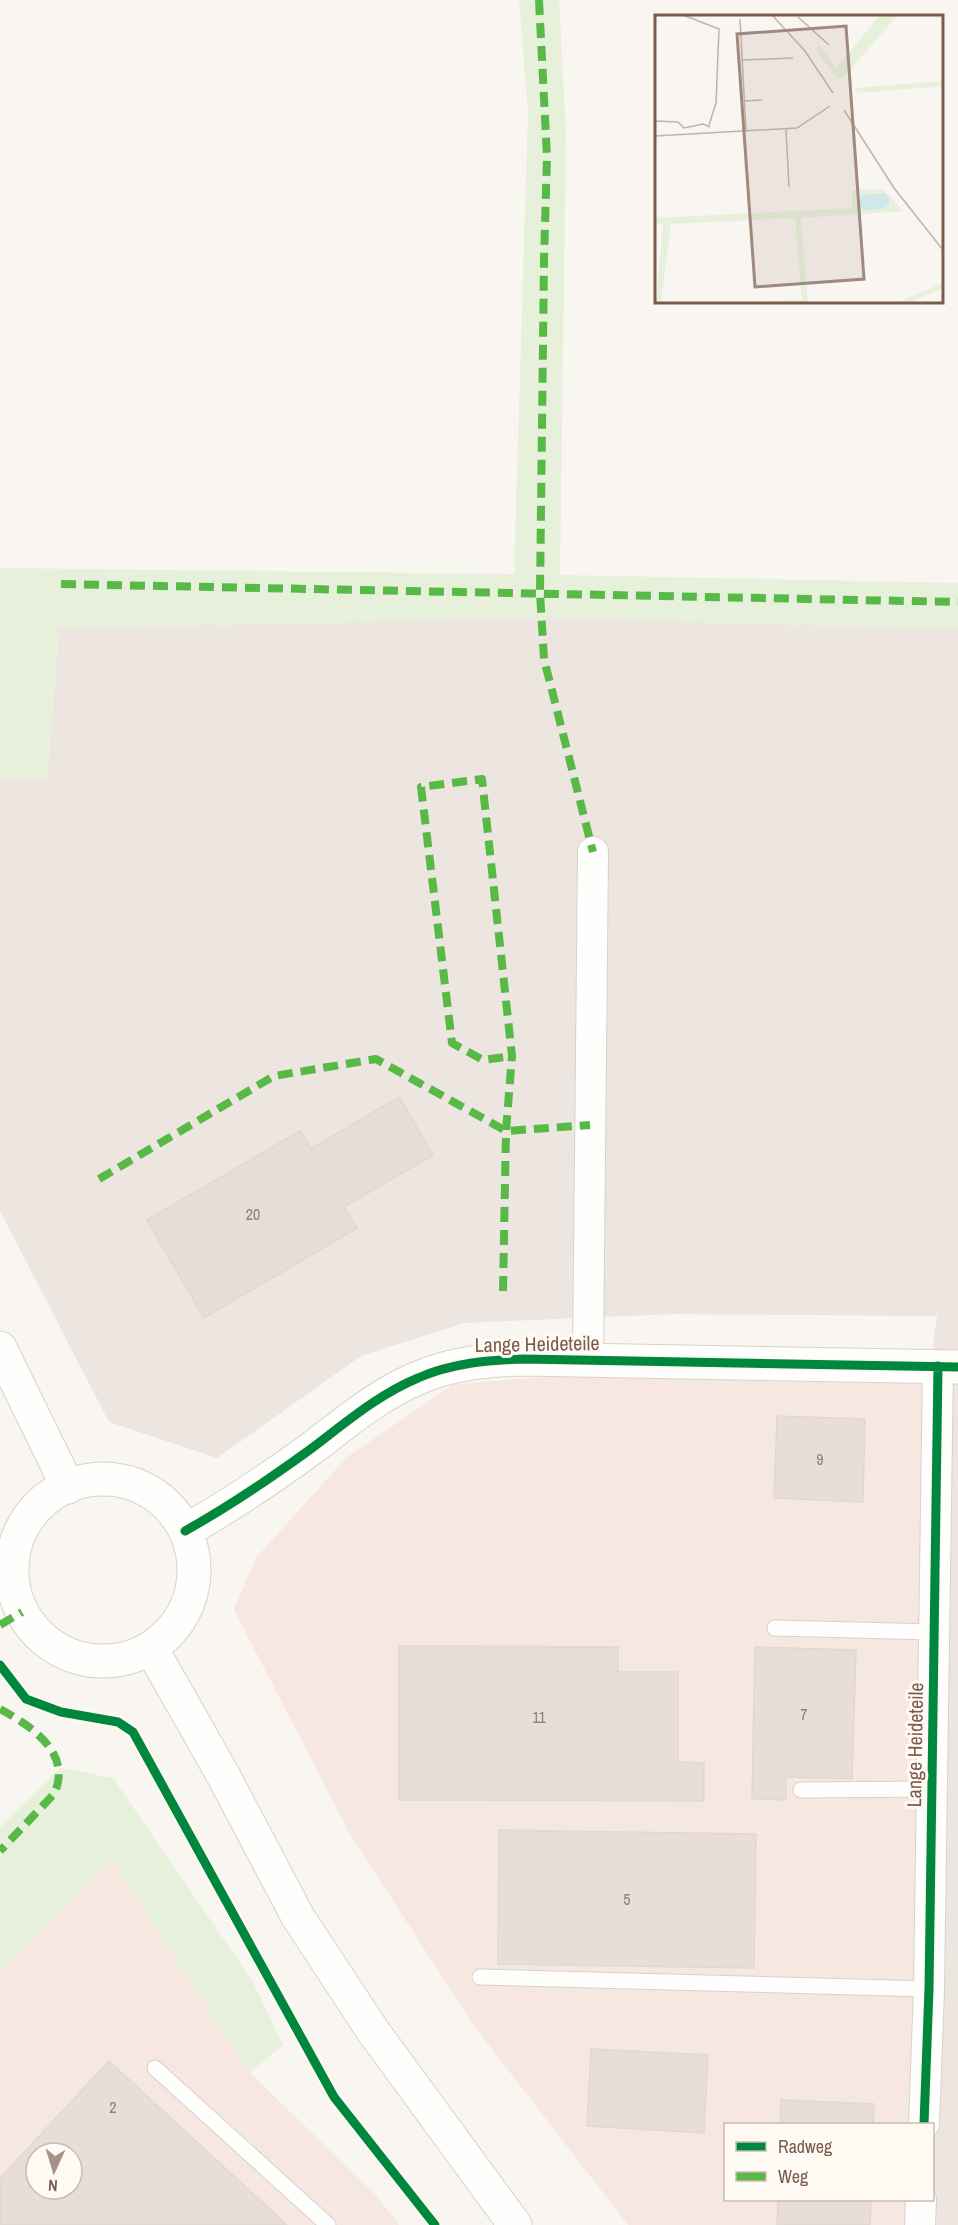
<svg xmlns="http://www.w3.org/2000/svg" width="958" height="2225" font-family="'Archivo Narrow',sans-serif">
<style>
.commercial{fill:#f6e8e1;fill-rule:evenodd}
.industrial{fill:#ede5e0}
.green{fill:#e7f0db}
.building{fill:#e6ded7;stroke:#e2d8d2;stroke-width:1.5;fill-rule:evenodd}
.lines{fill:none;stroke-linecap:round;stroke-linejoin:round}
.lane-casing{stroke:#d7d1cb;stroke-width:17}
.street-casing{stroke:#d7d1cb;stroke-width:32}
.secondary-casing{stroke:#d9d2cb;stroke-width:35}
.lane{stroke:#fefefd;stroke-width:15}
.street{stroke:#fefefd;stroke-width:30}
.secondary{stroke:#fefefd;stroke-width:33}
.quiet{stroke:#58b947;stroke-width:8;stroke-dasharray:15 8;stroke-linecap:butt}
.cycleway-casing{stroke:#fffaf3;stroke-width:13}
.cycleway{stroke:#00873e;stroke-width:9}
.labels{text-anchor:middle;stroke-width:6;stroke-linejoin:round;paint-order:stroke}
.number-label{font-size:16px;fill:#977e72}
.street-label{font-size:20px;fill:#7a5c4d;stroke:#fffaf3}
.inset-road{fill:none;stroke:#c2b3aa;stroke-width:1.5}
.view{fill:#9f8a7d;fill-opacity:0.15;stroke:#9f8a7d;stroke-width:3}
.inset-edge{fill:none;stroke:#7a5c4d;stroke-width:3}
</style>
<rect width="100%" height="100%" fill="#f9f5f0"/>
<!-- commercial -->
<path class="commercial" d="M 583,1374 L 928,1383 L 912,2124 L 726,2124 L 726,2200 L 908,2200 L 907,2225 L 628,2225 L 474,2026 L 350,1834 L 234,1610 L 255,1559 L 347,1457 L 454,1384 Z
M 111,1859 L 250,2073 L 377,2196 L 399,2225 L 0,2225 L 0,1975 ZM 36,2153 L 72,2153 L 72,2189 L 36,2189 Z"/>
<!-- industrial -->
<path class="industrial" d="M 553,618 L 958,629 L 958,2225 L 907,2225 L 932,2200 L 928,1383 L 937,1316 L 674,1314 L 464,1323 L 361,1356 L 217,1458 L 109,1422 L 0,1211 L 0,778 L 47,778 L 59,628 Z"/>
<!-- green -->
<path class="green" d="M 519,0 L 559,0 L 566,131 L 560,575 L 958,583 L 958,629 L 553,618 L 59,628 L 47,778 L 0,778 L 0,568 L 514,574 L 528,112 Z
M 60,1768 L 113,1778 L 253,1982 L 283,2045 L 250,2073 L 111,1859 L 0,1975 L 0,1827 Z"/>
<!-- building -->
<path class="building" d="M 399,1097 L 433,1155 L 344,1207 L 357,1228 L 204,1318 L 147,1220 L 300,1131 L 311,1149 Z
M 777,1416 L 865,1419 L 863,1502 L 774,1498 Z
M 399,1646 L 618,1647 L 618,1672 L 678,1672 L 678,1762 L 704,1763 L 704,1801 L 399,1800 Z
M 755,1647 L 856,1650 L 852,1779 L 786,1777 L 786,1800 L 752,1799 Z
M 499,1830 L 756,1834 L 754,1968 L 498,1964 Z
M 591,2049 L 708,2055 L 704,2133 L 587,2126 Z
M 109,2061 L 287,2225 L 0,2225 L 0,2178 ZM 36,2153 L 72,2153 L 72,2189 L 36,2189 Z
M 781,2100 L 874,2104 L 873,2124 L 780,2124 Z
M 778,2200 L 871,2200 L 870,2225 L 777,2225 Z"/>
<g class="lines">
<defs>
<path id="lane" d="M 775,1628 L 934,1632
M 801,1790 L 932,1789
M 480,1977 L 929,1989
M 155,2068 L 328,2225"/>
<path id="street" d="M 588,1360 L 593,852
M 924,2124 L 929,1989 L 938,1366
M 920,2225 L 921,2200"/>
<path id="secondary" d="M 0,1348 L 68,1487
M12 1570a91 91 0 1 1 182 0a91 91 0 1 1-182 0Z
M 185,1531 C 228,1507 268,1480 308,1451 C 343,1425 377,1395 418,1378 C 452,1363 488,1360 525,1359 L 958,1367
M 151,1648 L 223,1775 L 298,1917 L 373,2031 L 515,2225"/>
</defs>
<!-- lane casing -->
<use href="#lane" class="lane-casing"/>
<!-- street casing -->
<use href="#street" class="street-casing"/>
<!-- secondary casing -->
<use href="#secondary" class="secondary-casing"/>
<!-- lane -->
<use href="#lane" class="lane"/>
<!-- street -->
<use href="#street" class="street"/>
<!-- secondary -->
<use href="#secondary" class="secondary"/>
<!-- quiet -->
<path class="quiet" d="M 539,0 L 547,157 L 544,259 L 540,593 L 544,659 L 593,852
M 61,584 L 958,602
M 99,1179 L 274,1076 L 376,1059 L 506,1131 L 590,1125
M 503,1291 L 506,1131 L 512,1056 L 482,779 L 421,787 L 452,1043 L 483,1060 L 512,1056
M 0,1625 L 22,1612
M 0,1709 C 31,1726 73,1753 54,1794 L 0,1851"/>
<defs>
<path id="cycleway" d="M 185,1531 C 228,1507 268,1480 308,1451 C 343,1425 377,1395 418,1378 C 452,1363 488,1360 525,1359 L 958,1367
M 0,1665 L 26,1699 L 61,1712 L 118,1722 L 133,1732 L 334,2097 L 435,2225
M 924,2124 L 929,1989 L 938,1366"/>
</defs>
<!-- cycleway casing -->
<use href="#cycleway" class="cycleway-casing"/>
<!-- cycleway -->
<use href="#cycleway" class="cycleway"/>
</g>
<g class="labels">
<!-- number labels -->
<g class="number-label">
<text x="253" y="1220">20</text>
<text x="820" y="1465">9</text>
<text x="804" y="1720">7</text>
<text x="539" y="1723">11</text>
<text x="627" y="1905">5</text>
<text x="113" y="2113">2</text>
</g>
<!-- street labels -->
<g class="street-label">
<text transform="translate(537 1344) rotate(-1)" y="7">Lange Heideteile</text>
<text transform="translate(915 1745) rotate(-89)" y="7">Lange Heideteile</text>
</g>
</g>
<!-- overview -->
<g transform="translate(655 15)">
<rect width="288" height="288" fill="#f9f5f0"/>
<path d="M 225,0 L 243,0 L 188,63 L 182,63 L 160,34 L 164,30 L 181,53 ZM 288,66 L 288,71 L 202,78 L 201,73 ZM 228,174 L 249,196 L 146,203 L 153,288 L 75,288 L 147,285 L 140,203 L 16,209 L 6,288 L 1,288 L 8,210 L 0,208 L 0,203 L 197,193 L 197,176 ZM 288,268 L 288,273 L 253,288 L 241,288 Z" fill="#e7f0db"/>
<path d="M 230,178 L 234,182 L 234,190 L 227,194 L 209,195 L 203,190 L 207,180 Z" fill="#d0e8ea"/>
<path class="inset-road" d="M 28,0 L 64,14 L 61,88 L 54,110M 117,0 L 150,36 L 178,78M 143,2 L 174,30M 85,4 L 91,116M 87,45 L 138,43M 89,86 L 107,85M 189,95 L 239,173 L 288,235M 0,106 L 23,107 L 29,113 L 48,109 L 55,112M 131,114 L 134,172M 0,121 L 142,113 L 175,91"/>
<path class="view" d="M 191,11 L 209,264 L 100,272 L 82,19 Z"/>
<rect width="288" height="288" class="inset-edge"/>
</g>
<!-- legend -->
<rect x="724" y="2123" width="210" height="78" fill="#fffaf3" stroke="#cabbb1" stroke-width="1.5"/>
<rect x="736" y="2142" width="30" height="9" fill="#00873e" stroke="#cabbb1" stroke-width="1.5"/>
<text x="778" y="2153" font-size="18" fill="#7a5c4d">Radweg</text>
<rect x="736" y="2172" width="30" height="9" fill="#58b947" stroke="#cabbb1" stroke-width="1.5"/>
<text x="778" y="2183" font-size="18" fill="#7a5c4d">Weg</text>
<!-- north arrow -->
<g transform="translate(54 2171) rotate(184)"><circle r="28" fill="#fffaf3" stroke="#cabbb1" stroke-width="1.5"/>
<path d="M0-4.5L10 22L0 15L-10 22Z" fill="#a69286"/>
<text y="-9" font-size="16" font-weight="bold" text-anchor="middle" fill="#7a5c4d">N</text>
</g>
</svg>
